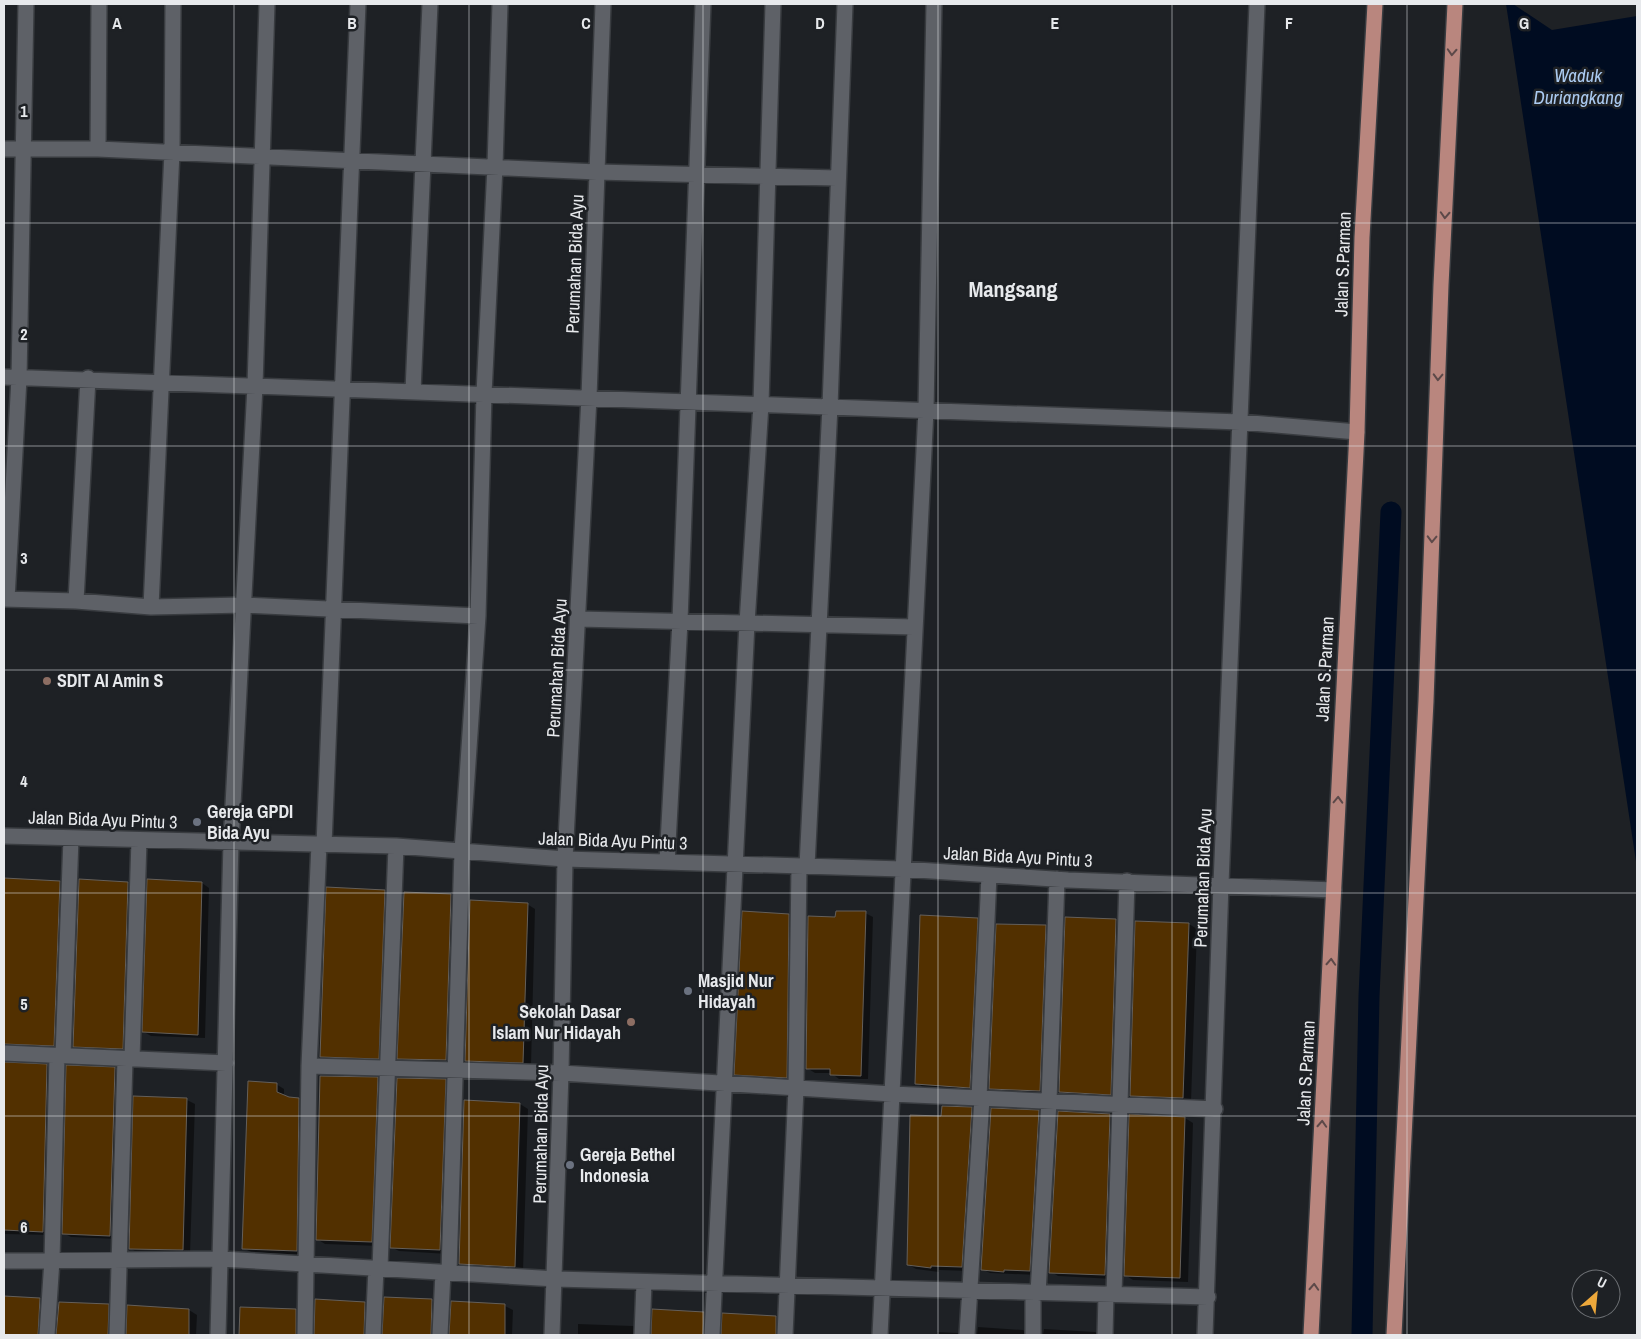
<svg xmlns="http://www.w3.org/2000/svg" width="1641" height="1339" font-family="'Archivo Narrow',sans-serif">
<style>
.water{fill:#000c21}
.shadow{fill:#0007}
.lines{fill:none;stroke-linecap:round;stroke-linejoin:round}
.canal{stroke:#000c21;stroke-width:21}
.building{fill:#523000;stroke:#645f5a}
.minor-casing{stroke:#393c40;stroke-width:18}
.major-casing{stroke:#393c40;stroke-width:18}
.minor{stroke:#5e6167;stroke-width:15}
.major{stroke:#b9867e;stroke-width:15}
.oneway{stroke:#5c4949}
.grid{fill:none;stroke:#e7e9ec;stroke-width:1;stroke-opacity:0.55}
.education-dot{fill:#8d6e63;stroke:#1e2125;stroke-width:2}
.worship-dot{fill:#6b7280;stroke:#1e2125;stroke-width:2}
.labels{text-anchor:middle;stroke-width:5;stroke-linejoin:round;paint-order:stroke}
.street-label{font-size:18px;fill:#e7e9ec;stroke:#1e2125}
.poi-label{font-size:18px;font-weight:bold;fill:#e7e9ec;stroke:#1e2125;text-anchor:start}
.water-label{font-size:19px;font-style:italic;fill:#abcaf0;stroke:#1e2125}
.district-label{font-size:22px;font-weight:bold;fill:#e7e9ec;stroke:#1e2125}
.grid-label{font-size:16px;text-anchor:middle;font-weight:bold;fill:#e7e9ec;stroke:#1e2125;stroke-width:5;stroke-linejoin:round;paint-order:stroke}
</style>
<rect width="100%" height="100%" fill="#1e2125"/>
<!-- water -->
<path class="water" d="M 1506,4 L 1513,4 L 1552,30 L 1637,16 L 1637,868 Z"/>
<!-- shadow -->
<path class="shadow" d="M 4,880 L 60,882 L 67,887 L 62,1050 L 4,1053 Z
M 128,883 L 136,888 L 130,1053 L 82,1051 L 74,1046 Z
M 202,883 L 209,888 L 205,1038 L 151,1036 L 144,1032 Z
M 383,892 L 391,896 L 386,1062 L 329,1061 L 321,1056 Z
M 451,895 L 459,900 L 454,1064 L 406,1063 L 399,1058 Z
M 527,904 L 535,909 L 531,1066 L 474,1065 L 466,1060 Z
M 865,913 L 873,917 L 868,1079 L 839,1079 L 831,1073 L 815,1073 L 807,1068 L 837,918 Z
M 789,916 L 796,920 L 794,1082 L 743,1078 L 735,1074 Z
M 1066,918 L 1116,920 L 1124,925 L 1118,1098 L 1068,1096 L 1060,1092 Z
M 977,920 L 985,924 L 978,1092 L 924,1088 L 917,1083 Z
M 1136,923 L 1189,924 L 1197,929 L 1191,1102 L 1139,1099 L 1131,1095 Z
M 1046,927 L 1053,931 L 1047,1095 L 998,1093 L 990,1088 Z
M 4,1061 L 5,1064 L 47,1066 L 55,1070 L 51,1235 L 4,1234 Z
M 67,1066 L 115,1069 L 123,1073 L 118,1239 L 71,1237 L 63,1233 Z
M 378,1079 L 385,1083 L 379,1246 L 325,1244 L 317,1239 Z
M 445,1080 L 453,1085 L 448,1254 L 399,1251 L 391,1247 Z
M 276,1084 L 284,1089 L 284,1097 L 299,1099 L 307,1104 L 304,1255 L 251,1252 L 243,1248 Z
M 135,1097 L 187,1100 L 195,1104 L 190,1254 L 138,1253 L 130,1248 Z
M 520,1104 L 528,1109 L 523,1271 L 468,1268 L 460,1263 Z
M 972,1108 L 979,1113 L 969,1271 L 939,1270 L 939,1272 L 916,1269 L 909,1265 L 943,1117 Z
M 1039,1111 L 1047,1116 L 1037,1275 L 990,1273 L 982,1269 Z
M 1110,1115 L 1118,1119 L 1113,1279 L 1058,1276 L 1050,1271 Z
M 1185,1118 L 1193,1123 L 1188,1282 L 1133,1280 L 1125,1275 Z
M 4,1297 L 40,1299 L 48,1304 L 45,1335 L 4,1335 Z
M 385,1298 L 432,1301 L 440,1305 L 438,1335 L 384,1335 Z
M 316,1300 L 365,1303 L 373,1307 L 371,1335 L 316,1335 Z
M 60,1303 L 108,1306 L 116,1310 L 115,1335 L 58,1335 Z
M 452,1303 L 505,1306 L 513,1310 L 512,1335 L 451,1335 Z
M 128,1307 L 189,1310 L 197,1315 L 196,1335 L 128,1335 Z
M 241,1308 L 296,1310 L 304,1315 L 304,1335 L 241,1335 Z
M 654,1310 L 703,1313 L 711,1317 L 711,1335 L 652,1335 Z
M 724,1315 L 776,1317 L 784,1322 L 784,1335 L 722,1335 Z
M 578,1324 L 633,1326 L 640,1331 L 641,1335 L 578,1335 Z
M 978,1327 L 1023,1330 L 1031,1335 L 977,1335 Z
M 1044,1329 L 1095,1332 L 1102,1335 L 1043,1335 Z
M 937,1332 L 957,1333 L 962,1335 L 937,1335 Z"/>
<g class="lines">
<!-- canal -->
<path class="canal" d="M 1362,1335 L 1369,996 L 1391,512"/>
</g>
<!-- building -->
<path class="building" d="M 4,878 L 60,881 L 54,1046 L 4,1044 Z
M 79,879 L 128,882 L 123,1049 L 73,1047 Z
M 147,879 L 202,882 L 198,1035 L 142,1032 Z
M 326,887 L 385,890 L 379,1059 L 320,1057 Z
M 404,892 L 451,894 L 446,1060 L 397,1059 Z
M 470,900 L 528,903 L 523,1063 L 465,1061 Z
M 742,911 L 789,914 L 787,1078 L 734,1075 Z
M 836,911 L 866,911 L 861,1076 L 830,1075 L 830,1069 L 806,1069 L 808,916 L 835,917 Z
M 920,915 L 978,918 L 970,1088 L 915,1084 Z
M 1065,917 L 1116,919 L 1111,1095 L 1059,1092 Z
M 1135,921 L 1189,923 L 1183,1098 L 1130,1096 Z
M 996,924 L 1046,925 L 1040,1091 L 989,1089 Z
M 4,1062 L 47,1064 L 43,1232 L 4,1230 Z
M 66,1065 L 115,1067 L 110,1236 L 62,1234 Z
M 320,1076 L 378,1077 L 372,1242 L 316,1240 Z
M 397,1078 L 446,1079 L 440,1250 L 390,1248 Z
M 248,1081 L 277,1083 L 277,1092 L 289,1097 L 299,1098 L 297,1251 L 242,1249 Z
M 133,1096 L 187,1098 L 183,1250 L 129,1249 Z
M 464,1100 L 520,1103 L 515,1267 L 459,1264 Z
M 942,1106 L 972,1107 L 962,1267 L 931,1266 L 931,1268 L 907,1265 L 910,1115 L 941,1116 Z
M 991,1108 L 1039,1110 L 1030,1271 L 1004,1270 L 1004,1272 L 981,1270 Z
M 1058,1111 L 1110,1114 L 1105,1275 L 1049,1273 Z
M 1129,1114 L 1185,1117 L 1180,1278 L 1124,1276 Z
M 4,1296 L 40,1298 L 38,1335 L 4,1335 Z
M 384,1297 L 432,1299 L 431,1335 L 382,1335 Z
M 315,1299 L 365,1302 L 364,1335 L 314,1335 Z
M 451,1301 L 505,1304 L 505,1335 L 449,1335 Z
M 59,1302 L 109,1304 L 108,1335 L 56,1335 Z
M 127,1305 L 189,1309 L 189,1335 L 126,1335 Z
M 240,1307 L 296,1309 L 296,1335 L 239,1335 Z
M 652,1309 L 704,1312 L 703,1335 L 651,1335 Z
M 722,1313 L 776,1316 L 776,1335 L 721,1335 Z"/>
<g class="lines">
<defs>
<path id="minor" d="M 4,149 L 98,149 L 597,172 L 837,178
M 98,149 L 99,4
M 4,377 L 1240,422 L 1357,432
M 413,391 L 430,4
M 4,599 L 76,601 L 151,607 L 244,605 L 478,616
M 7,599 L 19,378 L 26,4
M 76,601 L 88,378
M 151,607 L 172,152 L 173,4
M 579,619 L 914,627
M 4,836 L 396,846 L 565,859 L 902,869 L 1068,880 L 1334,890
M 324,845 L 358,4
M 667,862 L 680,621 L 703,4
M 807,866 L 830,406 L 845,4
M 4,1053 L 226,1063
M 63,1056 L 71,838
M 132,1059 L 139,840
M 309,1066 L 561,1073 L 892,1094 L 1215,1109
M 979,1098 L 989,875
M 4,1261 L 221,1259 L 556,1279 L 1208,1297
M 380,1268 L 396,846
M 449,1272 L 462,851 L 478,616 L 484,394 L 495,166 L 500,4
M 1038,1293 L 1049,1101 L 1057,879
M 1114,1294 L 1127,881
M 47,1335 L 52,1260 L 57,1056
M 117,1335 L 125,1059
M 218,1335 L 231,843 L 255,386 L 267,4
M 305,1335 L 309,1066 L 319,844
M 373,1335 L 376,1268
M 440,1335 L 443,1272
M 552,1335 L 561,1073 L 565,859 L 589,397 L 603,4
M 642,1335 L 644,1282
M 712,1335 L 747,623 L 761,404 L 773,4
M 785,1335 L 796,1088 L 799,866
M 880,1335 L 926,410 L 934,4
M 967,1335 L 982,1098
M 1033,1335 L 1033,1293
M 1105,1335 L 1106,1294
M 1205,1335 L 1221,884 L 1257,4"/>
<path id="major" d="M 1311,1335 L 1357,432 L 1362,237 L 1375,4
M 1394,1335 L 1426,701 L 1441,285 L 1455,4"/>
</defs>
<!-- minor casing -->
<use href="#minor" class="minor-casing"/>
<!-- major casing -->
<use href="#major" class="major-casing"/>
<!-- minor -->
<use href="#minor" class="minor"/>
<!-- major -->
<use href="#major" class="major"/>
</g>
<!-- one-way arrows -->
<defs><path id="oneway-chevron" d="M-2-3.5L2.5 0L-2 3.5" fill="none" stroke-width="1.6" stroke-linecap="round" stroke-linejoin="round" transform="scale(1.25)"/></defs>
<g class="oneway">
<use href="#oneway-chevron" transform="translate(1452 52) rotate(93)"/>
<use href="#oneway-chevron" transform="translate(1445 215) rotate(93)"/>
<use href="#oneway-chevron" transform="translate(1438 377) rotate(92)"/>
<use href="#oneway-chevron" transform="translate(1432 539) rotate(92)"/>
<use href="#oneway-chevron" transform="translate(1338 800) rotate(-88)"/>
<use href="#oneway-chevron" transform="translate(1331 962) rotate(-87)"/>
<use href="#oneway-chevron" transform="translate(1322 1124) rotate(-87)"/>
<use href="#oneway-chevron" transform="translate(1314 1287) rotate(-87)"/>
</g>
<!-- grid -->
<path class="grid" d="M 234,4 L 234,1335M 469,4 L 469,1335M 703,4 L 703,1335M 938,4 L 938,1335M 1172,4 L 1172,1335M 1407,4 L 1407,1335M 4,223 L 1637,223M 4,446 L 1637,446M 4,670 L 1637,670M 4,893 L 1637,893M 4,1116 L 1637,1116"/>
<!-- markers -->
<g class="education-dot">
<circle cx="47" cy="681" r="5"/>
<circle cx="631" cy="1022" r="5"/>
</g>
<g class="worship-dot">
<circle cx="197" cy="822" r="5"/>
<circle cx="688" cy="991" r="5"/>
<circle cx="570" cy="1165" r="5"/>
</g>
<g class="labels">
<!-- street labels -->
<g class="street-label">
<text transform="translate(575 264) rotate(-88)" y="6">Perumahan Bida Ayu</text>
<text transform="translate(1343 264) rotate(-88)" y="6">Jalan S.Parman</text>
<text transform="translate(557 668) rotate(-87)" y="6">Perumahan Bida Ayu</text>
<text transform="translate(1325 669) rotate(-87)" y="6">Jalan S.Parman</text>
<text transform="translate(103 820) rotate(2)" y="6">Jalan Bida Ayu Pintu 3</text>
<text transform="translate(613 841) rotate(2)" y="6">Jalan Bida Ayu Pintu 3</text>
<text transform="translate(1018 857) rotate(3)" y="6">Jalan Bida Ayu Pintu 3</text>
<text transform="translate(1203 878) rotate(-88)" y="6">Perumahan Bida Ayu</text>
<text transform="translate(1306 1073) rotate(-87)" y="6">Jalan S.Parman</text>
<text transform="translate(541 1134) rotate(-89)" y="6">Perumahan Bida Ayu</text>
</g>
<!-- poi labels -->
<g class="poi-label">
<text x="57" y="687">SDIT Al Amin S</text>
<text x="207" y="818">Gereja GPDI<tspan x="207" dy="21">Bida Ayu</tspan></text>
<text x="698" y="987">Masjid Nur<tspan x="698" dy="21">Hidayah</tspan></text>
<text x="621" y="1018" text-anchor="end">Sekolah Dasar<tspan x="621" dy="21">Islam Nur Hidayah</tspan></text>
<text x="580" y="1161">Gereja Bethel<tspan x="580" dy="21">Indonesia</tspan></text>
</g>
<!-- water labels -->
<g class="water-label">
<text x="1578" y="82">Waduk<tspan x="1578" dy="22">Duriangkang</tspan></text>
</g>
<!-- district labels -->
<g class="district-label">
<text x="1013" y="297">Mangsang</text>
</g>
</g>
<g class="grid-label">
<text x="117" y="29">A</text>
<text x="352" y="29">B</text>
<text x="586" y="29">C</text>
<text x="820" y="29">D</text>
<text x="1055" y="29">E</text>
<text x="1289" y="29">F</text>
<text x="1524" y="29">G</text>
<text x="24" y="117">1</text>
<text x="24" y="340">2</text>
<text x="24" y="564">3</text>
<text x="24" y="787">4</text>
<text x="24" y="1010">5</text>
<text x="24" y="1233">6</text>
</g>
<!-- border -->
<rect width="1641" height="1339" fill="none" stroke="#e7e9ec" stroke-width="10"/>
<!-- north arrow -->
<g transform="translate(1596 1294) rotate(27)"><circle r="24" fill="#1e2125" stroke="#6e7175"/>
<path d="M0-4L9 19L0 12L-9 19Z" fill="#eda83b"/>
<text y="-8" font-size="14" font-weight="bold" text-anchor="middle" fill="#e7e9ec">U</text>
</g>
</svg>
